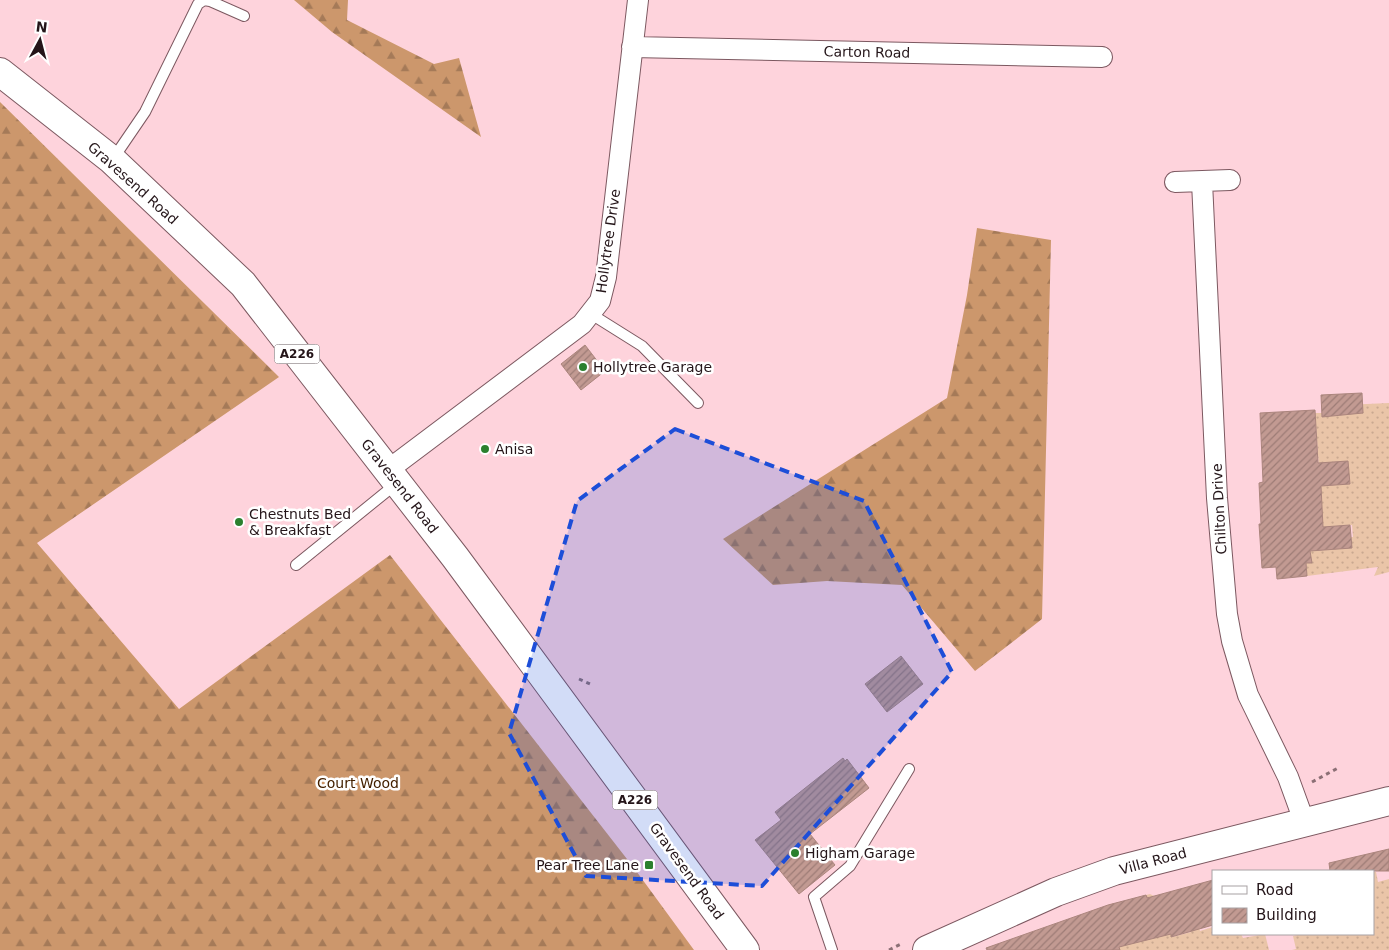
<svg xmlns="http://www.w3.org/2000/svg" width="1389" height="950" font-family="'DejaVu Sans',sans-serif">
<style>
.forest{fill:url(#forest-firs)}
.garden{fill:url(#garden-dots)}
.building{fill:url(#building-hatch);stroke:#ab857d}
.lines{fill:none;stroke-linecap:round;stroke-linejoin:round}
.lane-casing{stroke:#7c5860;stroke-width:12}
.street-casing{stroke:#7c5860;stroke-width:22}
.secondary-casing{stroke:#7c5860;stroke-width:30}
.primary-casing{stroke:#7c5860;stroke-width:30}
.path{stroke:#8b6f75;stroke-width:3;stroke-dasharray:4 4;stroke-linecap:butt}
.lane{stroke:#fff;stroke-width:10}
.street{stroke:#fff;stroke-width:20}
.secondary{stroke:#fff;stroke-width:28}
.primary{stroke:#fff;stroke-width:28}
.marked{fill:#1d4ed8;fill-opacity:0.2;stroke:#1d4ed8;stroke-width:4;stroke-dasharray:10 6;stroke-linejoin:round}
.poi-dot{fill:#2b802e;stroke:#fff;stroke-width:2}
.labels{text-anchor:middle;stroke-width:5;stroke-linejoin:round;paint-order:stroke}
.shield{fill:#fff;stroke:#665b5e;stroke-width:1}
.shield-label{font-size:12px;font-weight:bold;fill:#241519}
.street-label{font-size:14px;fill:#241519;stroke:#fff}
.poi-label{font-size:14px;fill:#241519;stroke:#fff;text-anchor:start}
.park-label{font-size:14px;fill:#442100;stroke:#fff}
</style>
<defs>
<pattern id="forest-firs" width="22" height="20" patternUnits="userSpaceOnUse" patternTransform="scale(1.25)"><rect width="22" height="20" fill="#cc976c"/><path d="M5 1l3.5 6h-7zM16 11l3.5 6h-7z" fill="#a57a58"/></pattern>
<pattern id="garden-dots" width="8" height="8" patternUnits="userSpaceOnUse" patternTransform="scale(1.25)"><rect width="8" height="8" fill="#eac5a8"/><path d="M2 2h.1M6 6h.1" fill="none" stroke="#c9a890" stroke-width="1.8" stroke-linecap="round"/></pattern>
<pattern id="building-hatch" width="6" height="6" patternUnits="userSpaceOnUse" patternTransform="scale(1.25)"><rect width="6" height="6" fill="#c29a92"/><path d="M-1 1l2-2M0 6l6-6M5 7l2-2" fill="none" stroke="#9d7c76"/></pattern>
</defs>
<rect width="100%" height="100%" fill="#fed3dc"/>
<!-- forest -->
<path class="forest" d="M 294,0 L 348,0 L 347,20 L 434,64 L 459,58 L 481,137 L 332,32 Z
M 0,102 L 279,377 L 37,543 L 179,709 L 390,555 L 634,868 L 694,950 L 0,950 Z
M 977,228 L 1051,240 L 1042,619 L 975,671 L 902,585 L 827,581 L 773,585 L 723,539 L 947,398 L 967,295 Z"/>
<!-- garden -->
<path class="garden" d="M 1389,403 L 1389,572 L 1374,576 L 1378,567 L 1307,576 L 1306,563 L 1311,563 L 1305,546 L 1326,550 L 1325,539 L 1353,537 L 1352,525 L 1328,527 L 1313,534 L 1321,495 L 1315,413 L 1322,413 L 1322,406 Z
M 1373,872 L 1376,872 L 1378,882 L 1389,879 L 1389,950 L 1292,950 L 1296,949 L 1293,936 L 1302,934 L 1373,934 Z
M 1150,894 L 1154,896 L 1172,937 L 1191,932 L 1188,923 L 1197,920 L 1200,931 L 1213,927 L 1213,934 L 1241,934 L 1243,938 L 1265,934 L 1269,950 L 1114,950 L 1119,948 L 1107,906 L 1114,903 L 1125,945 L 1157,937 L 1146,895 Z"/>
<!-- building -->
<path class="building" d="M 585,345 L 605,371 L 581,390 L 561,364 Z
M 1362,393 L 1363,413 L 1322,417 L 1321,395 Z
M 1315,410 L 1318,463 L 1348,461 L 1350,484 L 1321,486 L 1323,527 L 1350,525 L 1352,548 L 1310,551 L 1312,563 L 1306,563 L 1307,576 L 1277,579 L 1276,567 L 1262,568 L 1259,524 L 1261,524 L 1259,483 L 1263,482 L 1260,413 Z
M 901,656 L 923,684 L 887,712 L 865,684 Z
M 843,758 L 845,761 L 847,759 L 869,788 L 810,834 L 835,865 L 799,894 L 755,840 L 781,820 L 775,812 Z
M 1389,849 L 1389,871 L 1330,871 L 1329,863 Z
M 1213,880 L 1213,925 L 1171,937 L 1171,934 L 1119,947 L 1120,950 L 987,950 L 986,948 L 1108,905 L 1146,895 L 1147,898 Z"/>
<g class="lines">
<defs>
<path id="lane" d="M 113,159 L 145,112 L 198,4 L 204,0 L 210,1 L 244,16
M 591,314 L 642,346 L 698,403
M 296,565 L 396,484
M 832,950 L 814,897 L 850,866 L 909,769"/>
<path id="street" d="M 632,47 L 1102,57
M 1175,182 L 1230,180
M 1202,182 L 1217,498 L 1227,614 L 1232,641 L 1248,695 L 1288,777 L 1304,821
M 388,470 L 582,324 L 600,301 L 606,277 L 638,0"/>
<path id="secondary" d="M 927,950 L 1056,892 L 1114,871 L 1389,801"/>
<path id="primary" d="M 0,72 L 112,160 L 243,284 L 455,557 L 745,950"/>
</defs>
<!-- lane casing -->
<use href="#lane" class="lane-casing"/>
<!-- street casing -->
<use href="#street" class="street-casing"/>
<!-- secondary casing -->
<use href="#secondary" class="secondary-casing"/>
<!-- primary casing -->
<use href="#primary" class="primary-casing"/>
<!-- path -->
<path class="path" d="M 579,679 L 590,684
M 1312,782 L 1338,768
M 889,950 L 903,943"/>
<!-- lane -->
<use href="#lane" class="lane"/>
<!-- street -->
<use href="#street" class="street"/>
<!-- secondary -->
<use href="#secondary" class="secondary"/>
<!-- primary -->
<use href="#primary" class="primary"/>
</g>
<!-- marked area -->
<path class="marked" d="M 675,429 L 864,501 L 952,672 L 762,886 L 586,876 L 509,733 L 577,501 Z"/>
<!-- markers -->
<g class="poi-dot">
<circle cx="583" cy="367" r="5"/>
<circle cx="485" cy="449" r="5"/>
<circle cx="239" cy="522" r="5"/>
<circle cx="795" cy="853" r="5"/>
<rect x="644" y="860" width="10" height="10" rx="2.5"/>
</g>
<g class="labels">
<!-- shield labels -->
<g class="shield">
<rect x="274.5" y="344.5" width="45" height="19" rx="4"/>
<rect x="612.5" y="790.5" width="45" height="19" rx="4"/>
</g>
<g class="shield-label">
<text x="297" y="358">A226</text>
<text x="635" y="804">A226</text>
</g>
<!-- street labels -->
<g class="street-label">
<text transform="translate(867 52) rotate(1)" y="5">Carton Road</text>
<text transform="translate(133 183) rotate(42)" y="5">Gravesend Road</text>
<text transform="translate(608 241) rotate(-82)" y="5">Hollytree Drive</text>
<text transform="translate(400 486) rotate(52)" y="5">Gravesend Road</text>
<text transform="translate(1219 509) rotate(-93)" y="5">Chilton Drive</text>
<text transform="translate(1153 861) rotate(-15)" y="5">Villa Road</text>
<text transform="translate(687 871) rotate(54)" y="5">Gravesend Road</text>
</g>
<!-- poi labels -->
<g class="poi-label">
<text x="593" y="372">Hollytree Garage</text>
<text x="495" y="454">Anisa</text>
<text x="249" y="519">Chestnuts Bed<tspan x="249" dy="16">&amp; Breakfast</tspan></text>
<text x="805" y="858">Higham Garage</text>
<text x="639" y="870" text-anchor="end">Pear Tree Lane</text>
</g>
<!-- park labels -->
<g class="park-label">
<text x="358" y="788">Court Wood</text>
</g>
</g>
<!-- legend -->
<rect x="1212" y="870" width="162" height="65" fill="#ffffff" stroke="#a7a1a3"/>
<rect x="1222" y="886" width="25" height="8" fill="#ffffff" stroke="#a7a1a3"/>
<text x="1256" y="895" font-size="15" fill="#241519">Road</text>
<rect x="1222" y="908" width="25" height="15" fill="url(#building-hatch)" stroke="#a7a1a3"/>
<text x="1256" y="920" font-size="15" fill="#241519">Building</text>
<!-- north arrow -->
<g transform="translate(40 40) rotate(7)" stroke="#ffffff" stroke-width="4" paint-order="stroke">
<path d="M0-4L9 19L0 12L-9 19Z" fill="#241519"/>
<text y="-8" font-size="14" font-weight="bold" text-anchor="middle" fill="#241519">N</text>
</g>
</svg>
